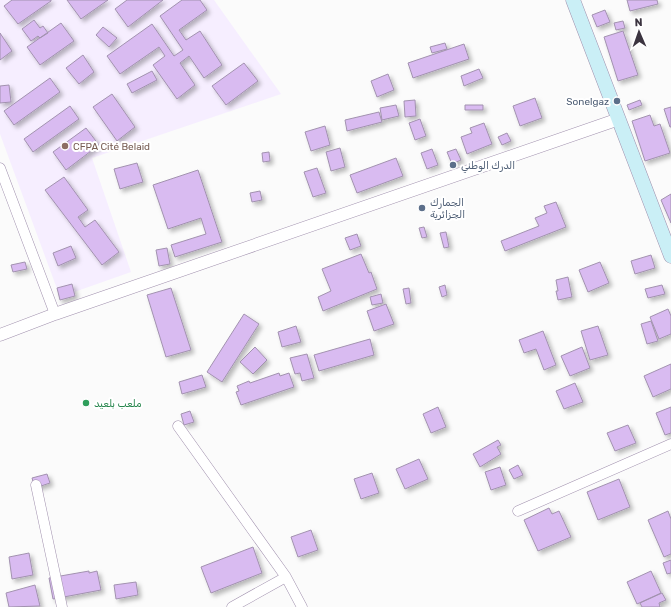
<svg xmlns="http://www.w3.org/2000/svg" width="671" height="607" font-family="Rubik,Vazirmatn,sans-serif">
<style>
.education{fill:#f6eeff}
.building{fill:#d9bbf1;stroke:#a292af;filter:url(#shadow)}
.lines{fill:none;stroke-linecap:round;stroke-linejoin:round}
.minor-casing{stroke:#a191ae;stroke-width:11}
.tertiary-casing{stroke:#a191ae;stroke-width:13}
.secondary-casing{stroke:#a191ae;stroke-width:15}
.minor{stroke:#fff;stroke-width:10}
.tertiary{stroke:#fff;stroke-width:12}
.secondary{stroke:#caeff6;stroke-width:14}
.service-dot{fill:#5c6f8a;stroke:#fff;stroke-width:1.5}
.education-dot{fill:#8d6e63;stroke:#fff;stroke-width:1.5}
.leisure-dot{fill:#2e9e5b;stroke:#fff;stroke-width:1.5}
.labels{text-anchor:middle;stroke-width:4;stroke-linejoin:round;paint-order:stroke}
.service-label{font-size:10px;fill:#4e5e75;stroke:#fff;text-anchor:start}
.education-label{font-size:10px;fill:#785e54;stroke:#fff;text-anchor:start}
.leisure-label{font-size:10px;fill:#27864d;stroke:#fff;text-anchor:start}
</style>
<defs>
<filter id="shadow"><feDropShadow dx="3" dy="3" stdDeviation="2" flood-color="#0004"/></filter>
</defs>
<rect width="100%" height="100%" fill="#fbfbfb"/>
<!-- education -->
<path class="education" d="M 0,0 L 214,0 L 281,94 L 92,158 L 131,272 L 60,297 L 0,134 Z"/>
<!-- building -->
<path class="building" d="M 12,0 L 51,0 L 51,1 L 18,24 L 4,6 Z
M 67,0 L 108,0 L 81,19 Z
M 127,0 L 163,0 L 128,27 L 115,9 Z
M 182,0 L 200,0 L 207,10 L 179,30 L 186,40 L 200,31 L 222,65 L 204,78 L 189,56 L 180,63 L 195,85 L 177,99 L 153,65 L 165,56 L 159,47 L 120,74 L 107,56 L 152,24 L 174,56 L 183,50 L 160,16 Z
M 627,0 L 657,0 L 658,4 L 630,11 Z
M 605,10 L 610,22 L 597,27 L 592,15 Z
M 34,20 L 40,28 L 43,26 L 48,33 L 40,38 L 38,36 L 31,41 L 22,29 Z
M 623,21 L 625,28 L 616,30 L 614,23 Z
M 61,23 L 74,41 L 40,65 L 27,47 Z
M 103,27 L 117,38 L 109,47 L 96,35 Z
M 623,31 L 638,75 L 618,81 L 604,37 Z
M 0,33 L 12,51 L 0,60 Z
M 445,43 L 447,49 L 432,53 L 430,47 Z
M 464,44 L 469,59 L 413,78 L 408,63 Z
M 83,55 L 94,72 L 79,84 L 66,68 Z
M 244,63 L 258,81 L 226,105 L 212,86 Z
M 479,69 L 483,78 L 464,86 L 461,76 Z
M 152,71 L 157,80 L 132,93 L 127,84 Z
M 388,74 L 394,90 L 377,97 L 371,81 Z
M 50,78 L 60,92 L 14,125 L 4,111 Z
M 9,85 L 11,102 L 0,103 L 0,86 Z
M 112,94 L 135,127 L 117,141 L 93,107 Z
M 535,98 L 542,118 L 520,126 L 513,106 Z
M 415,100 L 416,116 L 405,117 L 404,101 Z
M 640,100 L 642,105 L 629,110 L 627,105 Z
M 396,105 L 399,116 L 382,120 L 380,108 Z
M 465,105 L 483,105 L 483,110 L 465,110 Z
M 70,106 L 79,119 L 33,152 L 24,139 Z
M 671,107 L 671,127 L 670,127 L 664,109 Z
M 379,112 L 382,122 L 347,131 L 345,120 Z
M 650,115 L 654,126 L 660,124 L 670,153 L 645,161 L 632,121 Z
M 420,119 L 426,136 L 415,140 L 409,123 Z
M 484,123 L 492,144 L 467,154 L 461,137 L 472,133 L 470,128 Z
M 325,126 L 330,145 L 311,151 L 305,132 Z
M 86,128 L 99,145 L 66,170 L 53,152 Z
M 507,133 L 511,141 L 502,145 L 498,137 Z
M 340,148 L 345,167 L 331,171 L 326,152 Z
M 432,149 L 438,165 L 427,169 L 421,153 Z
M 456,149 L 461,160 L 452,164 L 447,152 Z
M 269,152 L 270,161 L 263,162 L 262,153 Z
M 396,158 L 403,176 L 357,193 L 350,175 Z
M 137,163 L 143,182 L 120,189 L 114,169 Z
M 317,168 L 326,193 L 313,197 L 304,172 Z
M 198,170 L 222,242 L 175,257 L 171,245 L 206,234 L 201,218 L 168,229 L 153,185 Z
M 64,177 L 88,210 L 78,217 L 85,227 L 95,220 L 119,252 L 102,265 L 45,190 Z
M 260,191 L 262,200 L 252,202 L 250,193 Z
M 671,194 L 671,223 L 661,200 Z
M 556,202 L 566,227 L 505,251 L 501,241 L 539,226 L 535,218 L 547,213 L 544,206 Z
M 424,227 L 427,237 L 422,238 L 419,228 Z
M 446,232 L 449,247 L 444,248 L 440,233 Z
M 357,234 L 361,246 L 350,250 L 345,238 Z
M 71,246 L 76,258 L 58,266 L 53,253 Z
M 167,248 L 170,264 L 159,266 L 156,250 Z
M 361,254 L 369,273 L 371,272 L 377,289 L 323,311 L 318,297 L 331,291 L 322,269 Z
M 651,255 L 655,268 L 635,274 L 631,261 Z
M 25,262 L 27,269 L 13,272 L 11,265 Z
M 600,262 L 609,283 L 588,292 L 579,270 Z
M 568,277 L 572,297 L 558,300 L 556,291 L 558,291 L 556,280 Z
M 72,284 L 75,296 L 60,300 L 57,288 Z
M 445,285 L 447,295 L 442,297 L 439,287 Z
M 662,285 L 665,294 L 648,298 L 645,289 Z
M 171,288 L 191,350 L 166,357 L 147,295 Z
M 409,288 L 411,303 L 406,304 L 403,289 Z
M 381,294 L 383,303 L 372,305 L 370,297 Z
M 386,304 L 394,324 L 374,331 L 367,311 Z
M 668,309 L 671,316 L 671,334 L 659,339 L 650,317 Z
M 244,314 L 259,324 L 222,382 L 207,372 Z
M 651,321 L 658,341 L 647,344 L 641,324 Z
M 296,326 L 301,342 L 282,347 L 278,332 Z
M 598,326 L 608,355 L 590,360 L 581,331 Z
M 543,331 L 556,365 L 544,370 L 536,349 L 524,353 L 519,340 Z
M 370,339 L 374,355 L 319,371 L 314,355 Z
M 255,347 L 267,360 L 253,374 L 240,362 Z
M 582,347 L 590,368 L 570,376 L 561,356 Z
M 307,354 L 314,378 L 302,381 L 300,373 L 295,374 L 290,358 Z
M 671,364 L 671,389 L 653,397 L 644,376 Z
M 279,373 L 280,376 L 289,373 L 294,387 L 241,405 L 236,392 L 239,391 L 237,386 L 249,381 L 250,383 Z
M 202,375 L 206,387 L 182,394 L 179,382 Z
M 575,383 L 583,402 L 564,409 L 556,391 Z
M 438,407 L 446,427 L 431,433 L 423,414 Z
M 671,407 L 671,433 L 665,435 L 656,413 Z
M 190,411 L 194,422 L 184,425 L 181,414 Z
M 628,425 L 636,443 L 615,451 L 607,433 Z
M 498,440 L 501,445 L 497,447 L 501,454 L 480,467 L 473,454 Z
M 419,459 L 428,479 L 405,489 L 396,469 Z
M 518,465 L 523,475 L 514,479 L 509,470 Z
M 500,467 L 506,485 L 491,490 L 485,472 Z
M 372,473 L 379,493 L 361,499 L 354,479 Z
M 47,474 L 50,483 L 35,488 L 32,478 Z
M 619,479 L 630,507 L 598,520 L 587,492 Z
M 549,508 L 552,514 L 559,511 L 571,537 L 538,551 L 524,520 Z
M 668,511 L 671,519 L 671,554 L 664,557 L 648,520 Z
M 311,530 L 318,550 L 298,557 L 291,537 Z
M 253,547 L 262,573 L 211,593 L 201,567 Z
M 29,553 L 33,575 L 12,579 L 9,557 Z
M 671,560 L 671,573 L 667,574 L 663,563 Z
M 89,571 L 89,573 L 97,571 L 101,590 L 53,599 L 49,578 Z
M 651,571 L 661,593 L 637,604 L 627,582 Z
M 136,582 L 138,595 L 116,599 L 114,585 Z
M 35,585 L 40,606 L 9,607 L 6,593 Z
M 662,593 L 666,600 L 659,603 L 660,607 L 642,607 L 640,603 Z"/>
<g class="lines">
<defs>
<path id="minor" d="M 0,168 L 55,314
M 178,426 L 286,577 L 302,607
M 36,485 L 62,607
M 518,511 L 671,444
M 232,607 L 286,577"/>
<path id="tertiary" d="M 0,335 L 55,314 L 619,119"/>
<path id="secondary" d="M 573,0 L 671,256"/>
</defs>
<!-- minor casing -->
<use href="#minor" class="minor-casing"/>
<!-- tertiary casing -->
<use href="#tertiary" class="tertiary-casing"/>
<!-- secondary casing -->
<use href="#secondary" class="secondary-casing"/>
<!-- minor -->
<use href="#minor" class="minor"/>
<!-- tertiary -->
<use href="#tertiary" class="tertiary"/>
<!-- secondary -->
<use href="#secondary" class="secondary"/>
</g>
<!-- markers -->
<g class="service-dot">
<circle cx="617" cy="101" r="4"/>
<circle cx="453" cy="165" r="4"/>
<circle cx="422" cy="208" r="4"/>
</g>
<circle class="education-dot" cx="65" cy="146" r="4"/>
<circle class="leisure-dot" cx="86" cy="403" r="4"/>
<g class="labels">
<!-- service labels -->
<g class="service-label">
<text x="609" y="105" text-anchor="end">Sonelgaz</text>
<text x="461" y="169">الدرك الوطني</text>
<text x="430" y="206">الجمارك<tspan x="430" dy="12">الجزائرية</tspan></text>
</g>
<!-- education labels -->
<g class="education-label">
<text x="73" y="150">CFPA Cité Belaid</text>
</g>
<!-- leisure labels -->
<g class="leisure-label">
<text x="94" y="407">ملعب بلعيد</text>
</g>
</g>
<!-- north arrow -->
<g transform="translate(639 32) rotate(358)" stroke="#ffffff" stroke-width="3" paint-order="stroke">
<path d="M0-3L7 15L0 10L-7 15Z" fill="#3b3440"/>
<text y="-6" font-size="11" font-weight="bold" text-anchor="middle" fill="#3b3440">N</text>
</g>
</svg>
